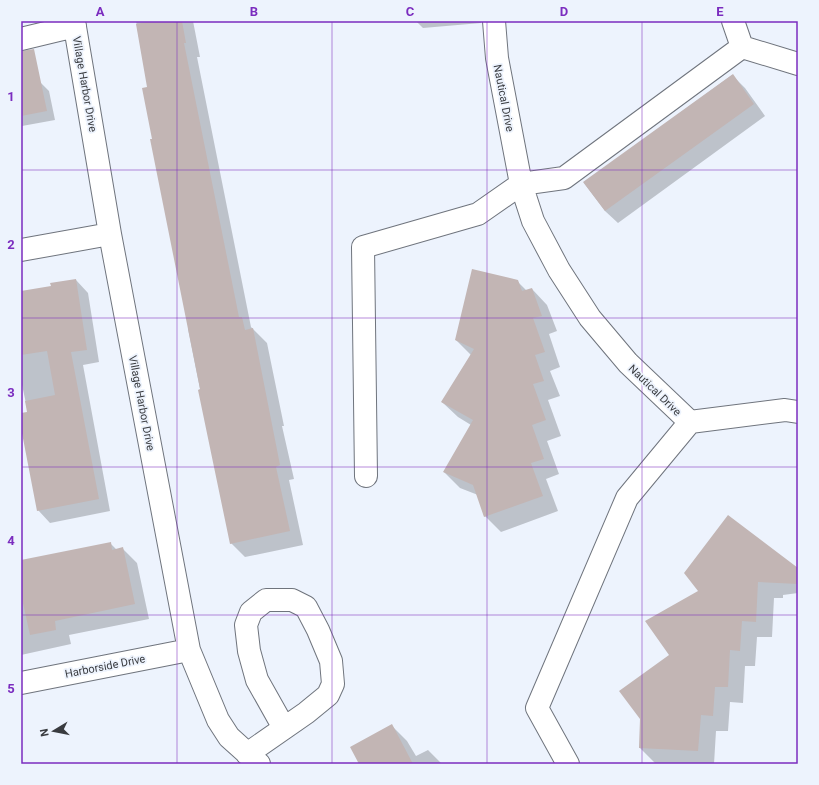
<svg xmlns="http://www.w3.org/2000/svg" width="819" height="785" font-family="Roboto,sans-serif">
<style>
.shadow{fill:#0003}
.building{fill:#c2b5b4}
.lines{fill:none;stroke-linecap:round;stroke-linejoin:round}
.minor-casing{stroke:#6f747d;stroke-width:24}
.minor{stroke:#fff;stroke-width:22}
.grid{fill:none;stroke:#7b2cbf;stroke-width:1;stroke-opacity:0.55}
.labels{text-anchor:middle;stroke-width:3.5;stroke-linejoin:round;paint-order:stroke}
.street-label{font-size:11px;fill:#393b3f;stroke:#edf3fd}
.neatline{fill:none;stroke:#7b2cbf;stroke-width:1.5}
.grid-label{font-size:13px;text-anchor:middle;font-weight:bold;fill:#7b2cbf}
</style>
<rect width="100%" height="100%" fill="#edf3fd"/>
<!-- shadow -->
<path class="shadow" d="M 136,21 L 193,21 L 200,57 L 197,57 L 251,327 L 267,343 L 284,426 L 282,426 L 294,479 L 289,480 L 303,545 L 245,557 L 231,543 L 188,329 L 190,329 L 153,140 L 148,88 Z
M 416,21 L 480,21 L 481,23 L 423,28 Z
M 732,75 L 745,88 L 765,116 L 618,223 L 605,211 L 584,183 Z
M 40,82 L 49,91 L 55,120 L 22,126 L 21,86 Z
M 76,280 L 88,293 L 99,362 L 83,365 L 110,511 L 50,523 L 38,510 L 21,423 L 21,414 L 28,413 L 21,380 L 21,292 L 52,287 Z
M 517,281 L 527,291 L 532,289 L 547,305 L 557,331 L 549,334 L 560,367 L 550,371 L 560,396 L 548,400 L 561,436 L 547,441 L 559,474 L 546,479 L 558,511 L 501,532 L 485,516 L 478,495 L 460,488 L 444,472 L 471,425 L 458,417 L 442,402 L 471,355 L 456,340 Z
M 797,490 L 798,490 L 798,502 Z
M 110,543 L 117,550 L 123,549 L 137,563 L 149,619 L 69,635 L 71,644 L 21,655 L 21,565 Z
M 798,570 L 798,593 L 783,595 L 783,598 L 774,598 L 772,637 L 757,637 L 755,666 L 745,666 L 743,703 L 730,702 L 728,731 L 716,731 L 714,764 L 655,763 L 640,748 L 670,655 L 700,591 Z
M 391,725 L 407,741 L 416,756 L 428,750 L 442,764 L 360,764 Z"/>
<!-- building -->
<path class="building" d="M 153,21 L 182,21 L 186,43 L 184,43 L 239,317 L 242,317 L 245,330 L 253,328 L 280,465 L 276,467 L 290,531 L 230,544 L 198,390 L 200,389 L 150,139 L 152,139 L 142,88 L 147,87 L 136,24 Z
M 34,49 L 47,111 L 21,116 L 21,51 Z
M 733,74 L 754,104 L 605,211 L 583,182 Z
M 472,269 L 518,280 L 522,291 L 532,288 L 542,316 L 533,318 L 545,352 L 535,355 L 544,381 L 533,384 L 546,420 L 532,425 L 544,459 L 531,463 L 543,496 L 484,517 L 473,485 L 443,472 L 473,420 L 441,402 L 474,349 L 455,340 Z
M 76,279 L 87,350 L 71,352 L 99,499 L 37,511 L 21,428 L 21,413 L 27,412 L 25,401 L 55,395 L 47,351 L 21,355 L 21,291 L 51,286 L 50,283 Z
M 728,515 L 798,568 L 798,584 L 758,582 L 756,622 L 742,621 L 740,651 L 730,650 L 728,687 L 715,687 L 713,716 L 701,715 L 698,751 L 639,748 L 640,719 L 619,691 L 669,655 L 645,621 L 698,591 L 684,573 Z
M 111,542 L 112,550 L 123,547 L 135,604 L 55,621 L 56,630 L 30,635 L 21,594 L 21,560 Z
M 392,724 L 413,764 L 359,764 L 350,747 Z"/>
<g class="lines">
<defs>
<path id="minor" d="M 74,21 L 110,234 L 189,650 L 218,720 L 229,737 L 259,764
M 494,21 L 497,58 L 521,184 L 533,221 L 559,270 L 590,318 L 628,363 L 690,422
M 733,21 L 742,47 L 798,64
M 21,39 L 75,26
M 21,250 L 110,234
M 690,422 L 785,410 L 798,412
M 366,476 L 363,247 L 478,214 L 521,184 L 564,178 L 742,47
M 21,683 L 189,650
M 247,754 L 306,713 L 328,695 L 333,684 L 331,661 L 318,630 L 306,607 L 292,600 L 266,600 L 251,612 L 246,625 L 249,651 L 257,680 L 284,728
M 568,764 L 537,708 L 627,498 L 690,422"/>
</defs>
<!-- minor casing -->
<use href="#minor" class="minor-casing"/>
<!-- minor -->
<use href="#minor" class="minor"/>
</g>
<!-- grid -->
<path class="grid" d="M 177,21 L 177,764M 332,21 L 332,764M 487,21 L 487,764M 642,21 L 642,764M 21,170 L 798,170M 21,318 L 798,318M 21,467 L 798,467M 21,615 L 798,615"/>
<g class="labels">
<!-- street labels -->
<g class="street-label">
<text transform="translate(85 84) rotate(80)" y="4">Village Harbor Drive</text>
<text transform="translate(504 98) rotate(79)" y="4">Nautical Drive</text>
<text transform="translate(655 390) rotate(44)" y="4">Nautical Drive</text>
<text transform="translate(142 403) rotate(79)" y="4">Village Harbor Drive</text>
<text transform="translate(105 666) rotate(-11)" y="4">Harborside Drive</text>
</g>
</g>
<!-- border -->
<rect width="819" height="785" fill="none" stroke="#edf3fd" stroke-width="44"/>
<!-- north arrow -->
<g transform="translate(54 731) rotate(260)" stroke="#edf3fd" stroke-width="3" paint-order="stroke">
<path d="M0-3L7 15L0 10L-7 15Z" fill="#393b3f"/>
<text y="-6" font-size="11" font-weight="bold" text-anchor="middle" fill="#393b3f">N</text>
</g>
<rect x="22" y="22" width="775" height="741" class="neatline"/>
<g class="grid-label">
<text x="100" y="16">A</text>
<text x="254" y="16">B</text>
<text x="410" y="16">C</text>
<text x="564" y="16">D</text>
<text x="720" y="16">E</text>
<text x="11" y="101">1</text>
<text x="11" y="249">2</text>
<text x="11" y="397">3</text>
<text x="11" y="545">4</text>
<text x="11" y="693">5</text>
</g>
</svg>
